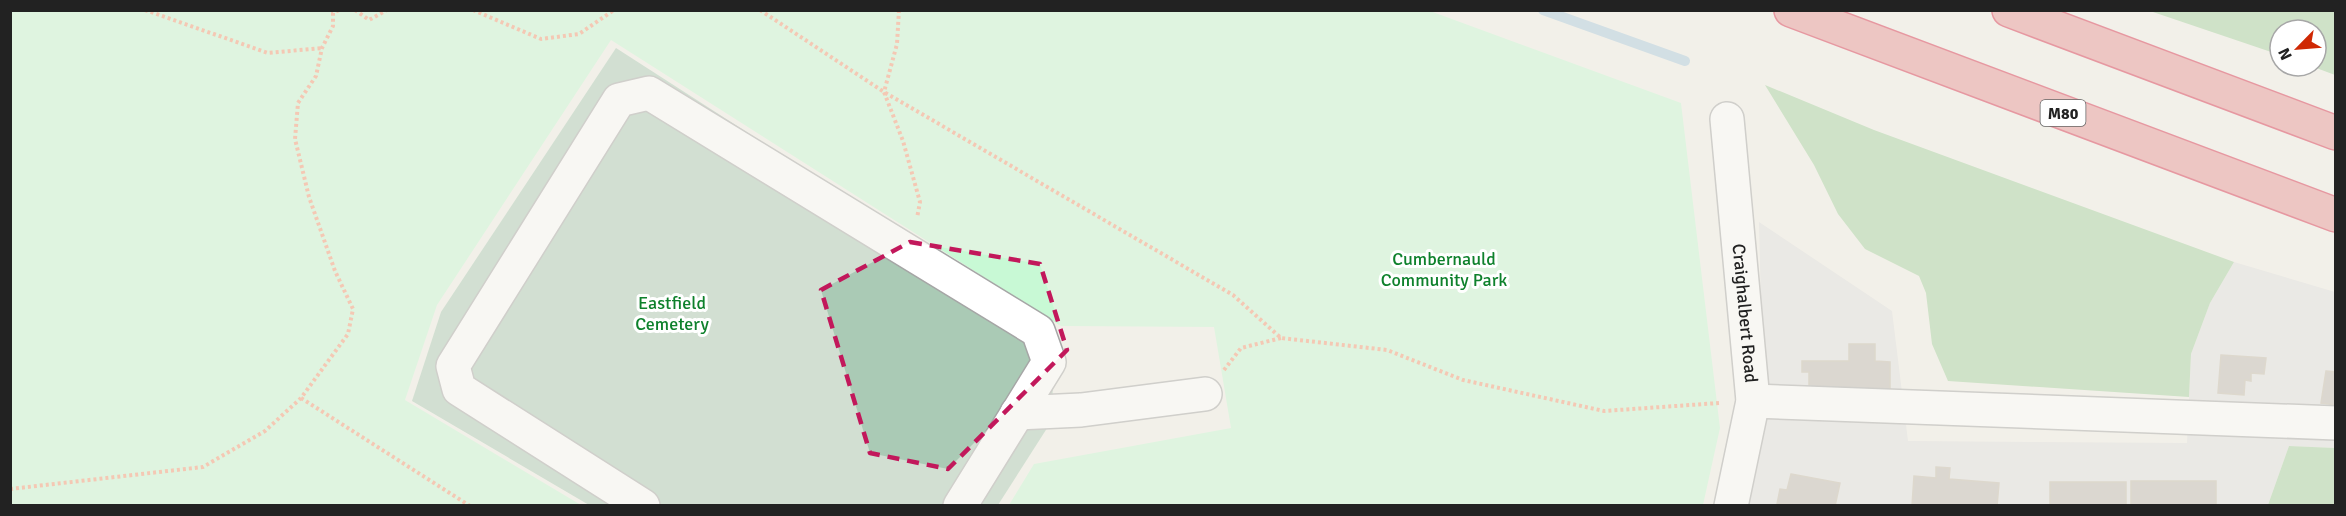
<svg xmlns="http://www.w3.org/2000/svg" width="2346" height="516" font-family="Signika,sans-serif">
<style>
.residential{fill:#e0dfdf}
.forest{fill:#a4d09f}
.cemetery{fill:#aacab5}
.park{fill:#c8f9d5}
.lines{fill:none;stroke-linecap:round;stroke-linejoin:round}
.stream{stroke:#abc9de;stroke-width:10}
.building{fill:#bfb9b2;stroke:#c3baab;stroke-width:1.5}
.minor-casing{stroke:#a6a6a6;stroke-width:36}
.highway-casing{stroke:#d82d4a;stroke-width:36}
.path{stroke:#f79874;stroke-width:4;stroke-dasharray:3 3;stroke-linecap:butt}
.minor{stroke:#fff;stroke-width:33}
.highway{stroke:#e69394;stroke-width:33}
.marked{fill:none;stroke:#c2185b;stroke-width:4.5;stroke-dasharray:12 8;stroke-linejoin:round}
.labels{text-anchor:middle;stroke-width:6;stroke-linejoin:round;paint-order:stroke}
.shield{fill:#fff;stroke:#646464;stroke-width:1.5}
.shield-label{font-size:16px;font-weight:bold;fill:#222}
.park-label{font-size:18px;fill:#0e812c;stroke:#fff}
.street-label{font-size:18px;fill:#222;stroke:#fff}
</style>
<rect width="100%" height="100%" fill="#f2f0e9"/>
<!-- residential -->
<path class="residential" d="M 1759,222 L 1892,311 L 1908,441 L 2187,443 L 2191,354 L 2210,303 L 2234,262 L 2335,292 L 2335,448 L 2289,446 L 2268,505 L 1748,506 L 1764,431 Z"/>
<!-- forest -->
<path class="forest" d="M 2150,11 L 2335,11 L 2335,75 L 2311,66 L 2316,66 L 2316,30 L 2280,30 L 2280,55 Z
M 1765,85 L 1874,130 L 2234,262 L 2210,303 L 2191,354 L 2189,397 L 1948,381 L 1932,344 L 1926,293 L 1919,276 L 1865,249 L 1838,214 L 1814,165 Z
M 2289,446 L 2335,448 L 2335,505 L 2268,505 Z"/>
<!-- cemetery -->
<path class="cemetery" d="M 616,48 L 1056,331 L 1051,422 L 998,505 L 589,505 L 412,401 L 441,312 Z"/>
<!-- park -->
<path class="park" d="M 10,11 L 1430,11 L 1681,103 L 1720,428 L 1703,505 L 1009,505 L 1034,464 L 1231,428 L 1214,327 L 1061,326 L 611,40 L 437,305 L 405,400 L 581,505 L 11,505 Z"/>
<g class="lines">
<!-- stream -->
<path class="stream" d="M 1543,10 L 1685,61"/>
</g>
<!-- building -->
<path class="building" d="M 1849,344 L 1875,344 L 1875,361 L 1890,362 L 1890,396 L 1809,395 L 1809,372 L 1802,372 L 1802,361 L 1849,361 Z
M 2221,355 L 2266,358 L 2264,374 L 2251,373 L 2251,381 L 2245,380 L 2244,395 L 2218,393 Z
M 2326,371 L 2336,372 L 2336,405 L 2321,403 Z
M 1936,467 L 1950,468 L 1949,479 L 1999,483 L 1997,506 L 1912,506 L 1914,476 L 1936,478 Z
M 1791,474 L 1840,483 L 1835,506 L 1777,504 L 1780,489 L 1787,490 Z
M 2131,481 L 2216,481 L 2216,506 L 2131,506 Z
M 2050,482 L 2126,482 L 2126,506 L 2050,506 Z"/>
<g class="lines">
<defs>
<g id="minor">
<path id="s1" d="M 1727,119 L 1753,401 L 1731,506"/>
<path d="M 1753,401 L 2336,423"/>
<path d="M 1017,413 L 1081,410 L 1205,394"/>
<path d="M 643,506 L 459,389 L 453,366 L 619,100 L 649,93 L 1038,331 L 1049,362 L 960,506"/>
</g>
<path id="highway" d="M 1791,10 L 2336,215
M 2009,10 L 2336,133"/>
</defs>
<!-- minor casing -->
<use href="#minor" class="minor-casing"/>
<!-- highway casing -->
<use href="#highway" class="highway-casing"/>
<!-- path -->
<path class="path" d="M 145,10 L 268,53 L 322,48
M 355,10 L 369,20 L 387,10
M 473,10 L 541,39 L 579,34 L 614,10
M 760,10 L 884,92 L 1233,295 L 1281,338 L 1387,350 L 1463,380 L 1604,411 L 1719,403
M 899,10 L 897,44 L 884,92 L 903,141 L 920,202 L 917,218
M 1224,370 L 1241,348 L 1281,338
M 301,398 L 470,506
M 10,489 L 203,467 L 265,431 L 301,398 L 348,334 L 353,309 L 335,271 L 309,197 L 295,139 L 298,103 L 316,76 L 322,48 L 333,26 L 333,13 L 339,10"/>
<!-- minor -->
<use href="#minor" class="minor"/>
<!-- highway -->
<use href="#highway" class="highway"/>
</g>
<!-- marked area -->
<path d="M0 0H2346V516H0ZM 910,242 L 1040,264 L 1067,350 L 948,469 L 870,453 L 821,290 Z" fill="#f2f0e9" fill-opacity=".55" fill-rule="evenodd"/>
<path class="marked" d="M 910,242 L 1040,264 L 1067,350 L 948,469 L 870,453 L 821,290 Z"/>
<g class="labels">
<!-- shield labels -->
<rect class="shield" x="2040.5" y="100" width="45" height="26" rx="4.5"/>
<g class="shield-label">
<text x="2063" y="119">M80</text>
</g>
<!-- park labels -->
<g class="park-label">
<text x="1444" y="265">Cumbernauld<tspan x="1444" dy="21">Community Park</tspan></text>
<text x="672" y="309">Eastfield<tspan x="672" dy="21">Cemetery</tspan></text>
</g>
<!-- street labels -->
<g class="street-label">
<text dy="6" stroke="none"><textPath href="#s1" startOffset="195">Craighalbert Road</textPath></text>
</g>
</g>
<!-- border -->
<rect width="2346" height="516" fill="none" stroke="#222222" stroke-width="24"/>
<!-- north arrow -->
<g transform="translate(2298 48) rotate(245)"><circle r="28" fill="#ffffff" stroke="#a7a7a7" stroke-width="1.5"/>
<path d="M0-4.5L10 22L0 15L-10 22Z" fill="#cf2804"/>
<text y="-9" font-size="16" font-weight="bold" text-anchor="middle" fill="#222222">N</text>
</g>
</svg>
